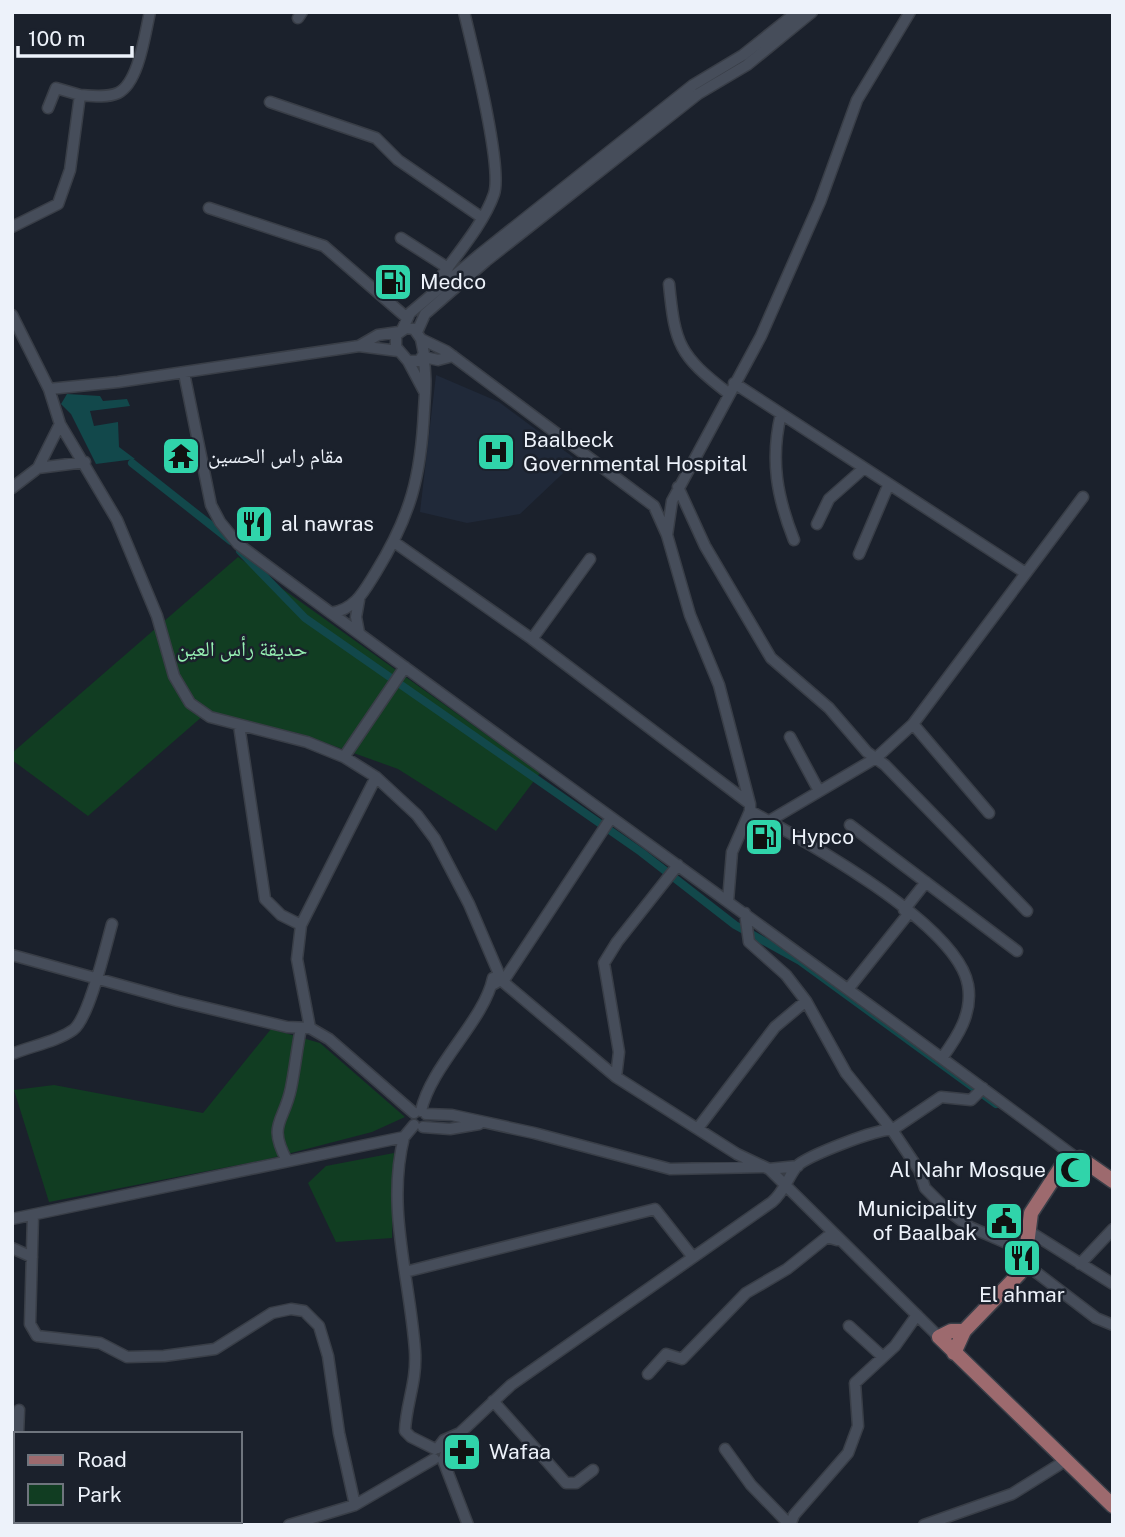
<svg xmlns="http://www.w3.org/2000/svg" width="1125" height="1537" font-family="'Public Sans','Noto Naskh Arabic',sans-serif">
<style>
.built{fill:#202939}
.green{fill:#113d22}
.water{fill:#12484b}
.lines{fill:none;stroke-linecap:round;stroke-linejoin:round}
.canal{stroke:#12484b;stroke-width:8}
.minor-casing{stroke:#393e47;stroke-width:13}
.major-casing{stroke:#393e47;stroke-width:17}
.minor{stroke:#464d5a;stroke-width:10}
.major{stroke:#9d6a6e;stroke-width:14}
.labels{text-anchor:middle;stroke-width:5;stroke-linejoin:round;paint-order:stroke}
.poi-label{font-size:21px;fill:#edf2fa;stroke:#1b212c;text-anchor:start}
.park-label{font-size:21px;fill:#96f0b3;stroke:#1b212c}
</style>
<rect width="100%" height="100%" fill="#1b212c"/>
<!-- built -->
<path class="built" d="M 436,375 L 499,402 L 577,460 L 520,514 L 467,523 L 420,512 Z"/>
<!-- green -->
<path class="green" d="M 238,557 L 540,773 L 496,831 L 398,769 L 298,733 L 204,715 L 88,816 L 12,760 L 12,753 Z
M 271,1029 L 320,1043 L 405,1117 L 372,1132 L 264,1160 L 49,1202 L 14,1090 L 54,1085 L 203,1113 Z
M 394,1153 L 392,1238 L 336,1242 L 308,1183 L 326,1166 Z"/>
<!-- water -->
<path class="water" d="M 67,394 L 100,396 L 103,401 L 127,399 L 130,406 L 90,411 L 94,426 L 118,422 L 119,447 L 135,459 L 96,464 L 71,414 L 61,404 Z"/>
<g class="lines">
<!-- canal -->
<path class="canal" d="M 132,463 L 231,541
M 240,551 L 305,618 L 641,852 L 735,925 L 800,961 L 996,1104"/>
<defs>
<path id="minor" d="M 298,18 L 302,12
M 270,102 L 376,138 L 398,160 L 481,217
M 48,108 L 56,88 L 80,95
M 209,208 L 324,246 L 406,317
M 12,227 L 58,204 L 70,170 L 80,95 C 92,96 107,98 118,93 C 139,83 145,33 150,12
M 401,238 L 448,268
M 669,284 C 675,345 679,355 728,393
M 435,285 C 453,259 484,224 494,194 C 503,167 472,45 464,12
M 12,315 L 49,389 L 60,424 L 117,520 L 157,616 L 174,676 L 190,703 L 210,717 L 307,742 L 344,757 L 376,777 L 417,815 L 435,839 L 469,904 L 502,981 L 616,1077 L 737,1154 L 769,1169 L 939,1337
M 406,328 L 414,329 L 421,339 L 424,354 L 419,361 L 408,361 L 396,347 L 396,335 Z
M 402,330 L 410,313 L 479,255 L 693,85 L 743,55 L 797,12
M 417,332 L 425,314 L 486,261 L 698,94 L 747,65 L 812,12
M 421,339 L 446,351 L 654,506 L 667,535 L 690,615 L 719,685 L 750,804 L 750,811 L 732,852 L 728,901
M 359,346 L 378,335 L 399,332
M 424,357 L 438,360 L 453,356
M 408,361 L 425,393
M 184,373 L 211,505 L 220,522 L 238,544 C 515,751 799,950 1075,1157
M 734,383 L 1024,572
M 49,389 L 118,382 L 359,346 L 398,351
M 781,414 C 770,460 777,497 794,540
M 38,468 L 60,424
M 678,487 L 705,546 L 771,658 L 829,708 L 867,752 L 885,765 L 1027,911
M 12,488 L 38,468 L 85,462
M 817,524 L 829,499 L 863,469
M 667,535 L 672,501 L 761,336 L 820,202 L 857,100 L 910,12
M 394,542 L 532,639 L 750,804
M 859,554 L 888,486
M 359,600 L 356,617 L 359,633
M 331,613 C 356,609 364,591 376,572 C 411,515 421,476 424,410 C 425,392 427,375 423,357
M 532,639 L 590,559
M 913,724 L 989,813
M 239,725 L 265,899 L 281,915 L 301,925
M 790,737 L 819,791
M 344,757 L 405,667
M 750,811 C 804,840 957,924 968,985 C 973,1013 958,1036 942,1058
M 769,821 L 876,758 L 913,724 L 1083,497
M 850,825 L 1017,951
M 904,910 L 926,882
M 745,913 L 749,942 L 786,975 L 806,1001 L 846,1073 L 892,1130
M 12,955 L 178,1001 L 287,1027 L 310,1028 L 329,1039 L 414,1113
M 492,985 L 506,977 L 611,818
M 849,988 L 909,913
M 310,1028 L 297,959 L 301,925 L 376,777
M 12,1054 C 31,1046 56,1042 73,1030 C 89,1019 106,945 112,924
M 616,1077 L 619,1052 L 604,963 L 617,942 L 678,865
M 983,1088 L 971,1100 L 941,1097 L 892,1130 L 919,1170 L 925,1188 L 947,1210 L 970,1227 L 1025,1251
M 421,1111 C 431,1065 484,1021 493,978
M 426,1114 L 452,1115 L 534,1133 L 670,1169 L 763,1167
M 423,1127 L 450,1129 L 479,1124
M 698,1128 L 775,1027 L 806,1001
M 404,1137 C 386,1208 410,1279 415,1351 C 417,1383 406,1403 405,1431 L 411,1437 L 435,1449
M 287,1161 C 267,1123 284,1123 291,1088 C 295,1068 297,1048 301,1028
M 769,1169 L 798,1166
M 33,1215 L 30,1324 L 37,1336 L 100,1343 L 127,1357 L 164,1356 L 215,1349 L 272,1313 L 291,1309 L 304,1311 L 319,1326 L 328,1356 L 339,1433 L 355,1505
M 12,1219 L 404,1137 L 414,1125
M 1027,1230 L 1113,1284
M 12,1248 L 32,1257
M 1024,1263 L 1096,1318 L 1113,1325
M 1080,1264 L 1113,1229
M 405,1272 L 655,1209 L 692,1256
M 849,1326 L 883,1357
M 648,1374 L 666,1354 L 682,1359 L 746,1293 L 787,1269 L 827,1237 L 837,1240
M 493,1401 L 566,1483 L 576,1483 L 593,1470
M 18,1434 L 19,1410
M 438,1448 L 444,1440 L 460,1433
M 725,1449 L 751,1485 L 790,1525
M 445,1455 L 460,1433 L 511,1385 L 772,1202 C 784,1192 788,1177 797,1166 C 807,1156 881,1127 892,1130
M 443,1460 L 468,1525
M 12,1516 L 16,1462
M 113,1525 L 114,1521
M 166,1525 L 167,1521
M 289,1525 L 355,1505 L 434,1459
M 790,1525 L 794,1515 L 848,1453 L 858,1426 L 855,1383 L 895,1346 L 917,1315
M 924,1525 L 1012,1494 L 1065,1461"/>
<path id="major" d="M 964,1331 L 951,1331 L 939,1337 L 1113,1506
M 954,1353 L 964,1331 L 1019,1274 L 1025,1261 L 1031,1213 L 1065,1161 L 1080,1158 L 1113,1181"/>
</defs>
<!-- minor casing -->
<use href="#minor" class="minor-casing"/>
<!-- major casing -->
<use href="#major" class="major-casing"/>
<!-- minor -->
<use href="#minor" class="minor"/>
<!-- major -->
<use href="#major" class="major"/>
</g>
<!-- icons -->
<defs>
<symbol id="fuel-square" viewBox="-11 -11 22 22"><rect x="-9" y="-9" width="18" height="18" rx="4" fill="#30d4aa" stroke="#1b212c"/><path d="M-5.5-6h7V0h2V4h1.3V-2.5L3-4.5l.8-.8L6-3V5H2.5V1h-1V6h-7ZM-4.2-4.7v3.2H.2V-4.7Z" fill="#111"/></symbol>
<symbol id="hospital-square" viewBox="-11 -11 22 22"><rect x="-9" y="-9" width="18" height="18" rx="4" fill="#30d4aa" stroke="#1b212c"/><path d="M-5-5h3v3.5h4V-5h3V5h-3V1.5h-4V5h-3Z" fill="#111"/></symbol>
<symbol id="temple-square" viewBox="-11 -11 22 22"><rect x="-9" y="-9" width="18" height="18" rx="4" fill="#30d4aa" stroke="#1b212c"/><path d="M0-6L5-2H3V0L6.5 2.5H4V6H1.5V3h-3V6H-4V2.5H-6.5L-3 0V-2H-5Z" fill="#111"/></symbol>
<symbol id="restaurant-square" viewBox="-11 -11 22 22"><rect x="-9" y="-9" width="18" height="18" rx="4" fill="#30d4aa" stroke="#1b212c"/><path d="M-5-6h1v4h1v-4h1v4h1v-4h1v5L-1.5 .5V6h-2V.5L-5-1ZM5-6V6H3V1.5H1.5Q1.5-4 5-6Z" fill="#111"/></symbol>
<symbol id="mosque-square" viewBox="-11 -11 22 22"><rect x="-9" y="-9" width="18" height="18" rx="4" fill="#30d4aa" stroke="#1b212c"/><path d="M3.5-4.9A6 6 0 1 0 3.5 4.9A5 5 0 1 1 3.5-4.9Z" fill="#111"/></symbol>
<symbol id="civic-square" viewBox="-11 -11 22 22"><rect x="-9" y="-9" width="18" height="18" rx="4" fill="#30d4aa" stroke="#1b212c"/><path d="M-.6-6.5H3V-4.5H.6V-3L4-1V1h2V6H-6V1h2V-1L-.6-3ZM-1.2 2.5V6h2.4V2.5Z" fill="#111"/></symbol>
<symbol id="pharmacy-square" viewBox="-11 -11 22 22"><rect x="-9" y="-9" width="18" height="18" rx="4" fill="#30d4aa" stroke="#1b212c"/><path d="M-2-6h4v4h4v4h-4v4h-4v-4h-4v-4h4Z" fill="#111"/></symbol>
</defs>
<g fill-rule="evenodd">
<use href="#fuel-square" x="371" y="260" width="44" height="44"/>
<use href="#hospital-square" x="474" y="430" width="44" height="44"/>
<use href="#temple-square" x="159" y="434" width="44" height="44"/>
<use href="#restaurant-square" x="232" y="502" width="44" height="44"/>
<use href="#fuel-square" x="742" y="815" width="44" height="44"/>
<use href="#mosque-square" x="1051" y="1148" width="44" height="44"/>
<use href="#civic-square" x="982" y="1199" width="44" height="44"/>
<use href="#restaurant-square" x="1000" y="1236" width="44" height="44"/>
<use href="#pharmacy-square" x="440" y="1430" width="44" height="44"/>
</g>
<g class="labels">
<!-- poi labels -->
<g class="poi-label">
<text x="420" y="289">Medco</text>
<text x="523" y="447">Baalbeck<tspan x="523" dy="24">Governmental Hospital</tspan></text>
<text x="208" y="463">مقام راس الحسين</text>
<text x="281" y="531">al nawras</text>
<text x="791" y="844">Hypco</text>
<text x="1046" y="1177" text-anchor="end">Al Nahr Mosque</text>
<text x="977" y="1216" text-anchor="end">Municipality<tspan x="977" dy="24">of Baalbak</tspan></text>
<text x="1022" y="1302" text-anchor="middle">El ahmar</text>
<text x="489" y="1459">Wafaa</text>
</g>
<!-- park labels -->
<g class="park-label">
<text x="242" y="656">حديقة رأس العين</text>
</g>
</g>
<!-- border -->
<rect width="1125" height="1537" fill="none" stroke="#edf2fa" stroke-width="28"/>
<!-- legend -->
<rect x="14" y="1432" width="228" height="91" fill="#1b212c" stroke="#6f757e" stroke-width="2"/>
<rect x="28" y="1455" width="35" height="10" fill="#9d6a6e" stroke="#6f757e" stroke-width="2"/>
<text x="77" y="1467" font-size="21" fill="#edf2fa">Road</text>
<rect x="28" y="1484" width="35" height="21" fill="#113d22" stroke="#6f757e" stroke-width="2"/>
<text x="77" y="1502" font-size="21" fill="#edf2fa">Park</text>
<!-- scale -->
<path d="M18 46v10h114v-10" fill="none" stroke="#edf2fa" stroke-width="3.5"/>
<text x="28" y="46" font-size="21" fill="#edf2fa" stroke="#1b212c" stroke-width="5" paint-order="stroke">100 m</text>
</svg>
